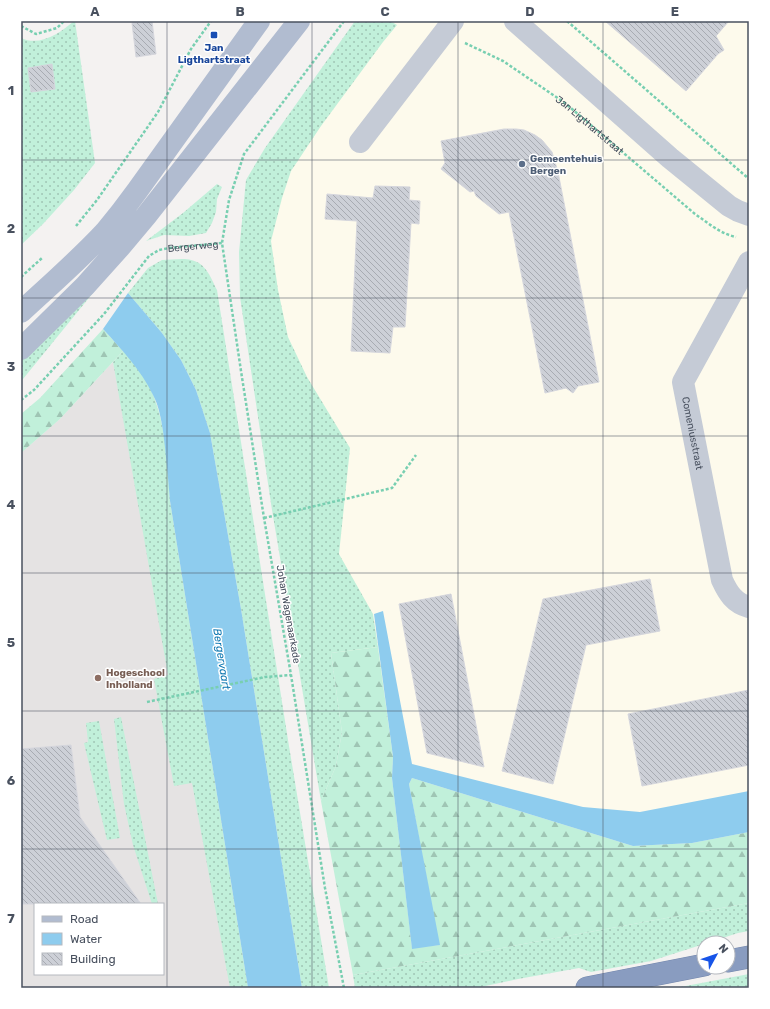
<svg xmlns="http://www.w3.org/2000/svg" width="770" height="1009" font-family="Rubik,sans-serif">
<style>
.commercial{fill:#fdfaec}
.education{fill:#e5e3e3;fill-rule:evenodd}
.grass{fill:url(#grass-dots)}
.forest{fill:url(#forest-firs)}
.water{fill:#8eccee}
.building{fill:url(#building-back-hatch);stroke:#d5d6dd}
.lines{fill:none;stroke-linecap:round;stroke-linejoin:round}
.highway-casing{stroke:#7487ac;stroke-width:23}
.path{stroke:#78cfb1;stroke-width:2.5;stroke-dasharray:3 2;stroke-linecap:butt}
.minor{stroke:#c5cbd6;stroke-width:22}
.major{stroke:#b1bcd0;stroke-width:22}
.highway{stroke:#899cc0;stroke-width:22}
.grid{fill:none;stroke:#49515f;stroke-width:1;stroke-opacity:0.55}
.transit-dot{fill:#1a4fb4;stroke:#fff;stroke-width:1.5}
.service-dot{fill:#5c6f8a;stroke:#fff;stroke-width:1.5}
.education-dot{fill:#8d6e63;stroke:#fff;stroke-width:1.5}
.labels{text-anchor:middle;stroke-width:3;stroke-linejoin:round;paint-order:stroke}
.transit-label{font-size:10px;font-weight:bold;fill:#164399;stroke:#fff}
.street-label{font-size:10px;fill:#49515f;stroke:#fff}
.service-label{font-size:10px;font-weight:bold;fill:#4e5e75;stroke:#fff;text-anchor:start}
.education-label{font-size:10px;font-weight:bold;fill:#785e54;stroke:#fff;text-anchor:start}
.water-label{font-size:11px;font-style:italic;fill:#0b76b0;stroke:#fff}
.neatline{fill:none;stroke:#49515f;stroke-width:1.5}
.grid-label{font-size:13px;text-anchor:middle;font-weight:bold;fill:#49515f}
</style>
<defs>
<pattern id="grass-dots" width="8" height="8" patternUnits="userSpaceOnUse"><rect width="8" height="8" fill="#c1f0da"/><path d="M2 2h.1M6 6h.1" fill="none" stroke="#9fc5b4" stroke-width="1.8" stroke-linecap="round"/></pattern>
<pattern id="forest-firs" width="22" height="20" patternUnits="userSpaceOnUse"><rect width="22" height="20" fill="#c1f0da"/><path d="M5 1l3.5 6h-7zM16 11l3.5 6h-7z" fill="#9fc5b4"/></pattern>
<pattern id="building-back-hatch" width="6" height="6" patternUnits="userSpaceOnUse"><rect width="6" height="6" fill="#cdd0d7"/><path d="M-1 5l2 2M0 0l6 6M5-1l2 2" fill="none" stroke="#a8abb2"/></pattern>
</defs>
<rect width="100%" height="100%" fill="#f4f2f1"/>
<!-- commercial -->
<path class="commercial" d="M 380,21 L 749,21 L 749,818 L 625,826 L 364,758 L 255,262 L 274,188 Z"/>
<!-- education -->
<path class="education" d="M 113,362 L 235,988 L 21,988 L 21,453 L 60,419 ZM 35,904 L 163,904 L 163,974 L 35,974 Z"/>
<!-- grass -->
<path class="grass" d="M 74,21 L 75,21 L 95,163 L 74,190 L 43,224 L 21,245 L 21,38 C 40,47 60,33 74,21 Z
M 355,21 L 390,21 L 397,25 L 383,42 L 321,126 L 291,171 L 282,198 L 271,241 L 278,290 L 288,337 L 307,377 L 350,448 L 339,554 L 373,614 L 378,647 L 331,653 L 342,732 L 336,766 L 321,801 L 272,510 L 240,297 L 239,252 L 246,180 L 265,148 Z
M 217,184 L 222,187 L 217,199 L 216,212 L 212,223 L 206,233 L 189,236 L 164,235 L 146,241 L 183,213 Z
M 162,260 C 170,260 184,258 191,260 C 206,263 211,278 217,290 L 288,740 L 329,988 L 302,988 L 241,609 L 210,433 L 196,390 L 181,360 L 162,333 L 128,293 L 148,268 Z
M 97,288 L 23,379 L 21,381 L 21,361 Z
M 123,351 C 135,363 148,381 154,397 C 166,428 168,468 170,501 L 248,988 L 230,988 L 192,783 L 174,786 L 154,679 L 168,675 L 113,362 Z
M 121,717 L 158,904 L 152,904 L 133,845 L 124,804 L 114,719 Z
M 99,721 L 120,838 L 107,840 L 84,743 L 88,742 L 86,723 Z
M 749,903 L 749,931 L 738,933 L 707,943 L 704,943 L 704,944 L 651,961 L 591,972 L 579,968 L 518,979 L 476,988 L 355,988 L 353,975 Z
M 749,974 L 749,988 L 675,988 Z"/>
<!-- forest -->
<path class="forest" d="M 103,329 L 123,351 L 60,419 L 21,453 L 21,414 L 40,398 Z
M 378,647 L 393,757 L 392,778 L 412,948 L 439,945 L 409,784 L 412,778 L 633,846 L 692,843 L 749,832 L 749,903 L 353,975 L 321,801 L 336,766 L 342,732 L 331,653 Z"/>
<!-- water -->
<path class="water" d="M 128,293 L 162,333 L 181,360 L 196,390 L 210,433 L 241,609 L 302,988 L 248,988 L 170,501 C 168,477 166,454 163,431 C 161,419 159,406 153,395 C 141,370 122,350 103,329 Z
M 383,611 L 412,764 L 583,807 L 640,812 L 749,791 L 749,832 L 692,843 L 633,846 L 412,778 L 409,784 L 440,945 L 412,949 L 392,778 L 393,757 L 374,614 Z"/>
<!-- building -->
<path class="building" d="M 152,21 L 156,54 L 136,57 L 132,23 Z
M 605,21 L 729,21 L 716,36 L 724,50 L 718,54 L 686,91 Z
M 52,64 L 55,89 L 31,92 L 28,68 Z
M 504,129 L 516,129 L 524,130 L 535,135 L 542,140 L 552,152 L 558,172 L 599,382 L 578,386 L 573,393 L 566,388 L 545,393 L 509,212 L 499,214 L 476,196 L 474,191 L 470,192 L 441,169 L 445,163 L 441,141 Z
M 375,186 L 410,187 L 409,200 L 420,201 L 419,224 L 411,223 L 405,327 L 393,327 L 390,353 L 351,351 L 357,221 L 325,219 L 327,194 L 373,198 Z
M 650,579 L 660,631 L 586,645 L 553,784 L 502,771 L 543,599 Z
M 451,594 L 484,767 L 427,753 L 399,604 Z
M 749,690 L 749,765 L 642,786 L 628,714 Z
M 71,745 L 80,817 L 141,904 L 21,904 L 21,749 Z"/>
<g class="lines">
<defs>
<path id="highway" d="M 728,961 L 749,957
M 587,988 L 704,965"/>
</defs>
<!-- highway casing -->
<use href="#highway" class="highway-casing"/>
<!-- path -->
<g class="path">
<path d="M 344,21 L 244,154 L 229,200 L 222,243 L 241,371 L 264,518 L 291,675 L 325,888 L 344,988"/>
<path d="M 567,21 L 749,179"/>
<path d="M 21,26 L 36,34 L 57,28 L 64,21"/>
<path id="s1" d="M 465,43 L 503,61 L 565,103 L 695,214 C 708,223 721,234 736,237"/>
<path d="M 76,226 L 97,200 L 158,112 L 191,49 L 211,21"/>
<path d="M 21,277 L 42,258"/>
<path id="s2" d="M 21,400 L 34,390 L 80,340 L 104,314 L 149,256 L 159,250 L 169,248 L 222,243"/>
<path d="M 264,518 L 392,488 L 416,455"/>
<path d="M 147,702 L 265,677 L 291,675"/>
</g>
<!-- minor -->
<g class="minor">
<path d="M 515,21 L 670,158 L 729,206 L 738,211 L 749,215"/>
<path d="M 360,142 L 453,21"/>
<path id="s3" d="M 749,262 L 683,382 L 722,580 C 728,593 734,603 749,607"/>
</g>
<!-- major -->
<path class="major" d="M 21,312 C 49,286 79,260 105,232 C 116,219 127,205 137,191 L 259,21
M 21,349 L 85,286 L 120,247 L 146,216 L 299,21"/>
<!-- highway -->
<use href="#highway" class="highway"/>
</g>
<!-- grid -->
<path class="grid" d="M 167,21 L 167,988M 312,21 L 312,988M 458,21 L 458,988M 603,21 L 603,988M 21,160 L 749,160M 21,298 L 749,298M 21,436 L 749,436M 21,573 L 749,573M 21,711 L 749,711M 21,849 L 749,849"/>
<!-- markers -->
<rect class="transit-dot" x="210" y="31" width="8" height="8" rx="2"/>
<circle class="service-dot" cx="522" cy="164" r="4"/>
<circle class="education-dot" cx="98" cy="678" r="4"/>
<g class="labels">
<!-- transit labels -->
<g class="transit-label">
<text x="214" y="51">Jan<tspan x="214" dy="12">Ligthartstraat</tspan></text>
</g>
<!-- street labels -->
<g class="street-label">
<text dy="4" stroke="none"><textPath href="#s1" startOffset="150">Jan Ligthartstraat</textPath></text>
<text dy="4" stroke="none"><textPath href="#s2" startOffset="239">Bergerweg</textPath></text>
<text dy="4" stroke="none"><textPath href="#s3" startOffset="189">Comeniusstraat</textPath></text>
<text transform="translate(289 614) rotate(80)" y="4">Johan Wagenaarkade</text>
</g>
<!-- service labels -->
<g class="service-label">
<text x="530" y="162">Gemeentehuis<tspan x="530" dy="12">Bergen</tspan></text>
</g>
<!-- education labels -->
<g class="education-label">
<text x="106" y="676">Hogeschool<tspan x="106" dy="12">Inholland</tspan></text>
</g>
<!-- water labels -->
<g class="water-label">
<text transform="translate(222 659) rotate(81)" y="4">Bergervaart</text>
</g>
</g>
<!-- border -->
<rect width="770" height="1009" fill="none" stroke="#ffffff" stroke-width="44"/>
<!-- legend -->
<rect x="34" y="903" width="130" height="72" fill="#ffffff" stroke="#b6b9bf"/>
<rect x="42" y="916" width="20" height="6" fill="#b1bcd0" stroke="#b6b9bf"/>
<text x="70" y="923" font-size="12" fill="#49515f">Road</text>
<rect x="42" y="933" width="20" height="12" fill="#8eccee" stroke="#b6b9bf"/>
<text x="70" y="943" font-size="12" fill="#49515f">Water</text>
<rect x="42" y="953" width="20" height="12" fill="url(#building-back-hatch)" stroke="#b6b9bf"/>
<text x="70" y="963" font-size="12" fill="#49515f">Building</text>
<!-- north arrow -->
<g transform="translate(716 955) rotate(50)"><circle r="19" fill="#ffffff" stroke="#b6b9bf"/>
<path d="M0-3L7 15L0 10L-7 15Z" fill="#1754e8"/>
<text y="-6" font-size="11" font-weight="bold" text-anchor="middle" fill="#49515f">N</text>
</g>
<rect x="22" y="22" width="726" height="965" class="neatline"/>
<g class="grid-label">
<text x="95" y="16">A</text>
<text x="240" y="16">B</text>
<text x="385" y="16">C</text>
<text x="530" y="16">D</text>
<text x="675" y="16">E</text>
<text x="11" y="95">1</text>
<text x="11" y="233">2</text>
<text x="11" y="371">3</text>
<text x="11" y="509">4</text>
<text x="11" y="647">5</text>
<text x="11" y="785">6</text>
<text x="11" y="923">7</text>
</g>
</svg>
